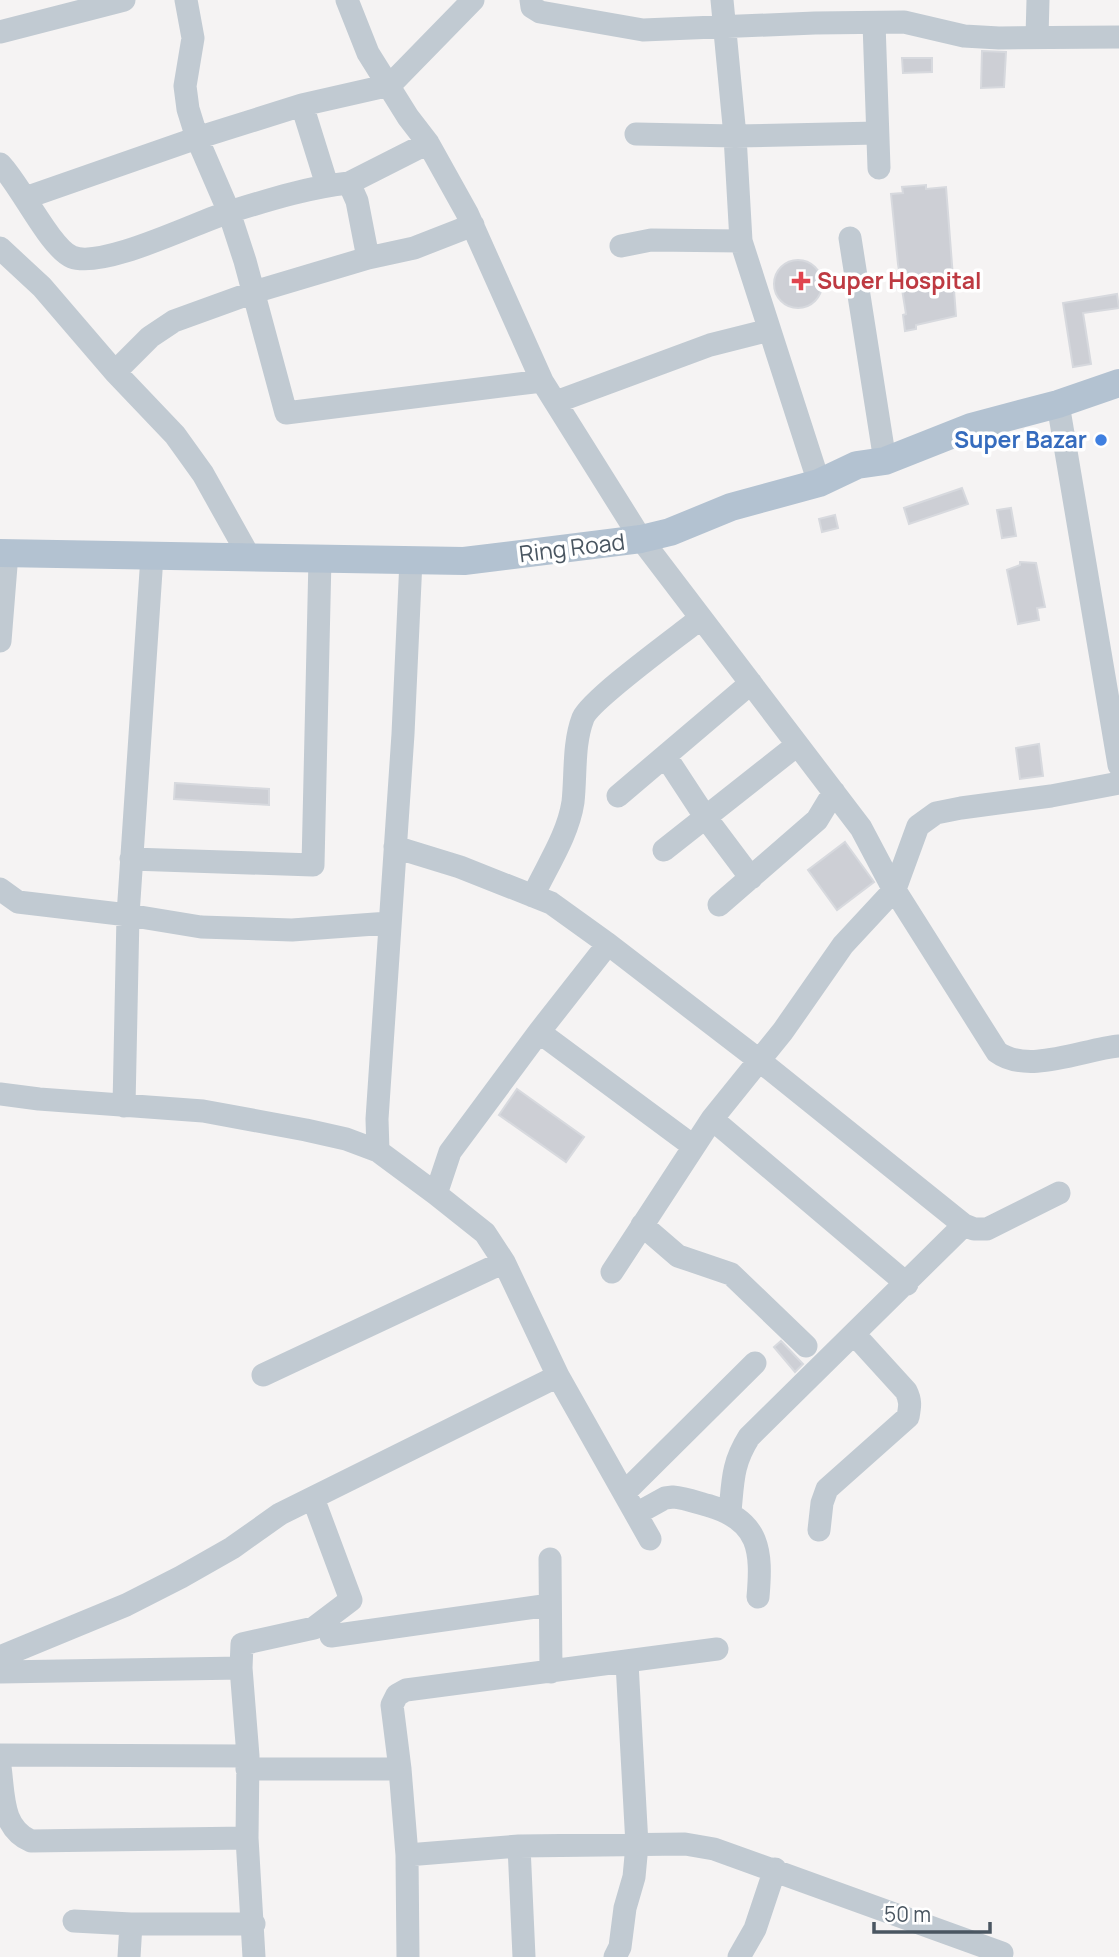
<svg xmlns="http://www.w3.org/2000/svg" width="1119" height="1957" font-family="Manrope,sans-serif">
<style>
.building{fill:#cdcfd5;stroke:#d7d9de;stroke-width:2}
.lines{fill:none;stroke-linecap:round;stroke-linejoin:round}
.minor{stroke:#c1cad2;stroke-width:23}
.major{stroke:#b3c2d1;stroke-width:28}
.health-dot{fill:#e0444e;stroke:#fff;stroke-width:2.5}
.shop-dot{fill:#3f7fe0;stroke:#fff;stroke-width:2.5}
.labels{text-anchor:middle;stroke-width:7;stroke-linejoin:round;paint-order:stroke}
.health-label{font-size:23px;font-weight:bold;fill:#be3a42;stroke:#fff;text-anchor:start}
.shop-label{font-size:23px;font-weight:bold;fill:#366cbe;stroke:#fff;text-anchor:end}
.street-label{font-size:23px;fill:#4a5661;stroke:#fff}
</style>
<rect width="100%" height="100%" fill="#f5f3f3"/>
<!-- building -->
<path class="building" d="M 982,51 L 1006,52 L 1004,87 L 981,88 Z
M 902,58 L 932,58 L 932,72 L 903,73 Z
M 926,185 L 926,189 L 946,187 L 956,316 L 916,325 L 916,329 L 905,331 L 903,315 L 906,314 L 898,264 L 891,194 L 903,193 L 902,187 Z
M774 284a24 24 0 1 1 48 0a24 24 0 1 1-48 0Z
M 1117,294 L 1119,308 L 1083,313 L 1091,364 L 1073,367 L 1063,303 Z
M 962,488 L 968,504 L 909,524 L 904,508 Z
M 1011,508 L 1016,536 L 1002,538 L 997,510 Z
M 835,515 L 838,528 L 822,532 L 819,519 Z
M 1020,562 L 1036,563 L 1045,607 L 1037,608 L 1039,620 L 1018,624 L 1007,570 L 1020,565 Z
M 1039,744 L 1043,776 L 1020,779 L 1016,748 Z
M 175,783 L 269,789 L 269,805 L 174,799 Z
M 845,842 L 874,882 L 837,910 L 808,870 Z
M 517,1089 L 584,1137 L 566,1162 L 499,1115 Z
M 781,1341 L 803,1364 L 795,1372 L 774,1347 Z"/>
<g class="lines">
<!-- minor -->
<path class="minor" d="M 186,0 L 193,38 L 185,86 L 188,109 L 197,138 L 229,212 L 245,261 L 286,413 L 542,381
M 347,0 L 368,53 L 408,117 L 428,143 L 467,213 L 542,381 L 641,539 L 861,828 L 889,881 L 997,1052 C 1028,1075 1084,1049 1119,1046
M 531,0 L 532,7 L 540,12 L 643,30 L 815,23 L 904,22 L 964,36 L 999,38 L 1119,37
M 722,0 L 735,136 L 741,241 L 819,483
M 874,23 L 879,168
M 0,32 L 124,0
M 1037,37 L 1038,0
M 302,105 L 327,185
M 636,134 L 735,136 L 877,133
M 0,164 C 20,184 50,248 72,257 C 103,269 195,223 229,212 C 268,200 309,187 349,183 L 357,201 L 368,258 L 254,292 L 174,321 L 150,337 L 115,372
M 349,183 L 428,143
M 25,198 L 197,138 L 302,105 L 390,85 L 473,0
M 850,238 L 885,461
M 621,246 L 651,240 L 741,241
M 0,248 L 42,287 L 115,372 L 175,435 L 203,474 L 250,558
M 368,258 L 414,248 L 473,225
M 556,402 L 710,345 L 769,330
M 1058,404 L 1119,765
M 0,641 L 7,553
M 666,757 L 706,818 L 751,878
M 618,796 L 751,683
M 395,847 L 460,867 L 551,903 L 608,944 L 760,1061 L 964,1225 L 974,1229 L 987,1229 L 1059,1193
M 664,850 L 797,745
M 131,859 L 313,865 L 320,558
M 0,889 L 18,902 L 128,915 L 201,927 L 292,930 L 389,923
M 533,896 C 547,866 568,835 573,802 C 576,775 573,744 583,718 C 591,699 680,635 701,618
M 719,905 L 817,820 L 834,792
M 608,944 L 539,1032 L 693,1146
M 0,1094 L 39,1099 L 203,1111 L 306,1130 L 346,1139 L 378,1151 L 436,1194 L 485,1233 L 504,1262 L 558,1376 L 650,1539
M 124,1106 L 128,915 L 152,556
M 712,1119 L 907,1284
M 378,1151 L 377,1119 L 403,734 L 411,560
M 436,1194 L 450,1152 L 539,1032
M 642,1225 L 678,1256 L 731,1274 L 806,1346
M 612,1272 L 712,1119 L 783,1031 L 843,945 L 895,889 L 918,826 L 936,813 L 961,808 L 1051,796 L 1119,783
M 263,1375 L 504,1262
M 624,1493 L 755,1363
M 730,1512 C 733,1481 732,1464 749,1437 L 964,1225
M 636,1514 L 665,1498 L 673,1497 C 686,1498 698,1503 710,1506 C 760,1521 762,1551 758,1597
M 819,1530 L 822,1503 L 827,1489 L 908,1417 C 910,1406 911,1401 906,1391 L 855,1335
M 550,1559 L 551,1672
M 331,1636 L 550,1605
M 0,1657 L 126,1605 L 181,1577 L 232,1548 L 280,1514 L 558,1376
M 0,1672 L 241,1668
M 0,1755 L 248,1756
M 0,1767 C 4,1795 1,1828 31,1841 L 247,1838
M 247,1769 L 400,1769
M 519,1846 L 685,1844 L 714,1849 L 1002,1953
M 407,1855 L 400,1769 L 392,1705 L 397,1695 L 406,1690 L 717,1649
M 74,1921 L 131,1924 L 254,1924
M 129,1957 L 131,1924
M 254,1957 L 247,1838 L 248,1756 L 241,1668 L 242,1644 L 314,1628 L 351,1600 L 313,1498
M 408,1957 L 407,1855 L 519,1846 L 524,1957
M 615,1957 L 620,1947 L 625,1908 L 634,1877 L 637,1845 L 627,1663
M 739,1957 L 755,1929 L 775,1869"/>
<!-- major -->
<path class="major" d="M 0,553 L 464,561 L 641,539 L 670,532 L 731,507 L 819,483 L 857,465 L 885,461 L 971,427 L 1058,404 L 1119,383"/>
</g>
<!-- markers -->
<path class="health-dot" d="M797.5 270.5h7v7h7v7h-7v7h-7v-7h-7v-7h7z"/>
<circle class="shop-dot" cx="1101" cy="440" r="7"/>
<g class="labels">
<!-- health labels -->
<g class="health-label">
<text x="817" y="289">Super Hospital</text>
</g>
<!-- shop labels -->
<g class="shop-label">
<text x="1087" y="448">Super Bazar</text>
</g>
<!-- street labels -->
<g class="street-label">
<text transform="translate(572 548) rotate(-7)" y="8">Ring Road</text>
</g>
</g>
<!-- scale -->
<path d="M874 1922v10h116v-10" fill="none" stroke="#4a5661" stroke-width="3.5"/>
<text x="884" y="1922" font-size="21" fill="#4a5661" stroke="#ffffff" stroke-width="5" paint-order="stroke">50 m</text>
</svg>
